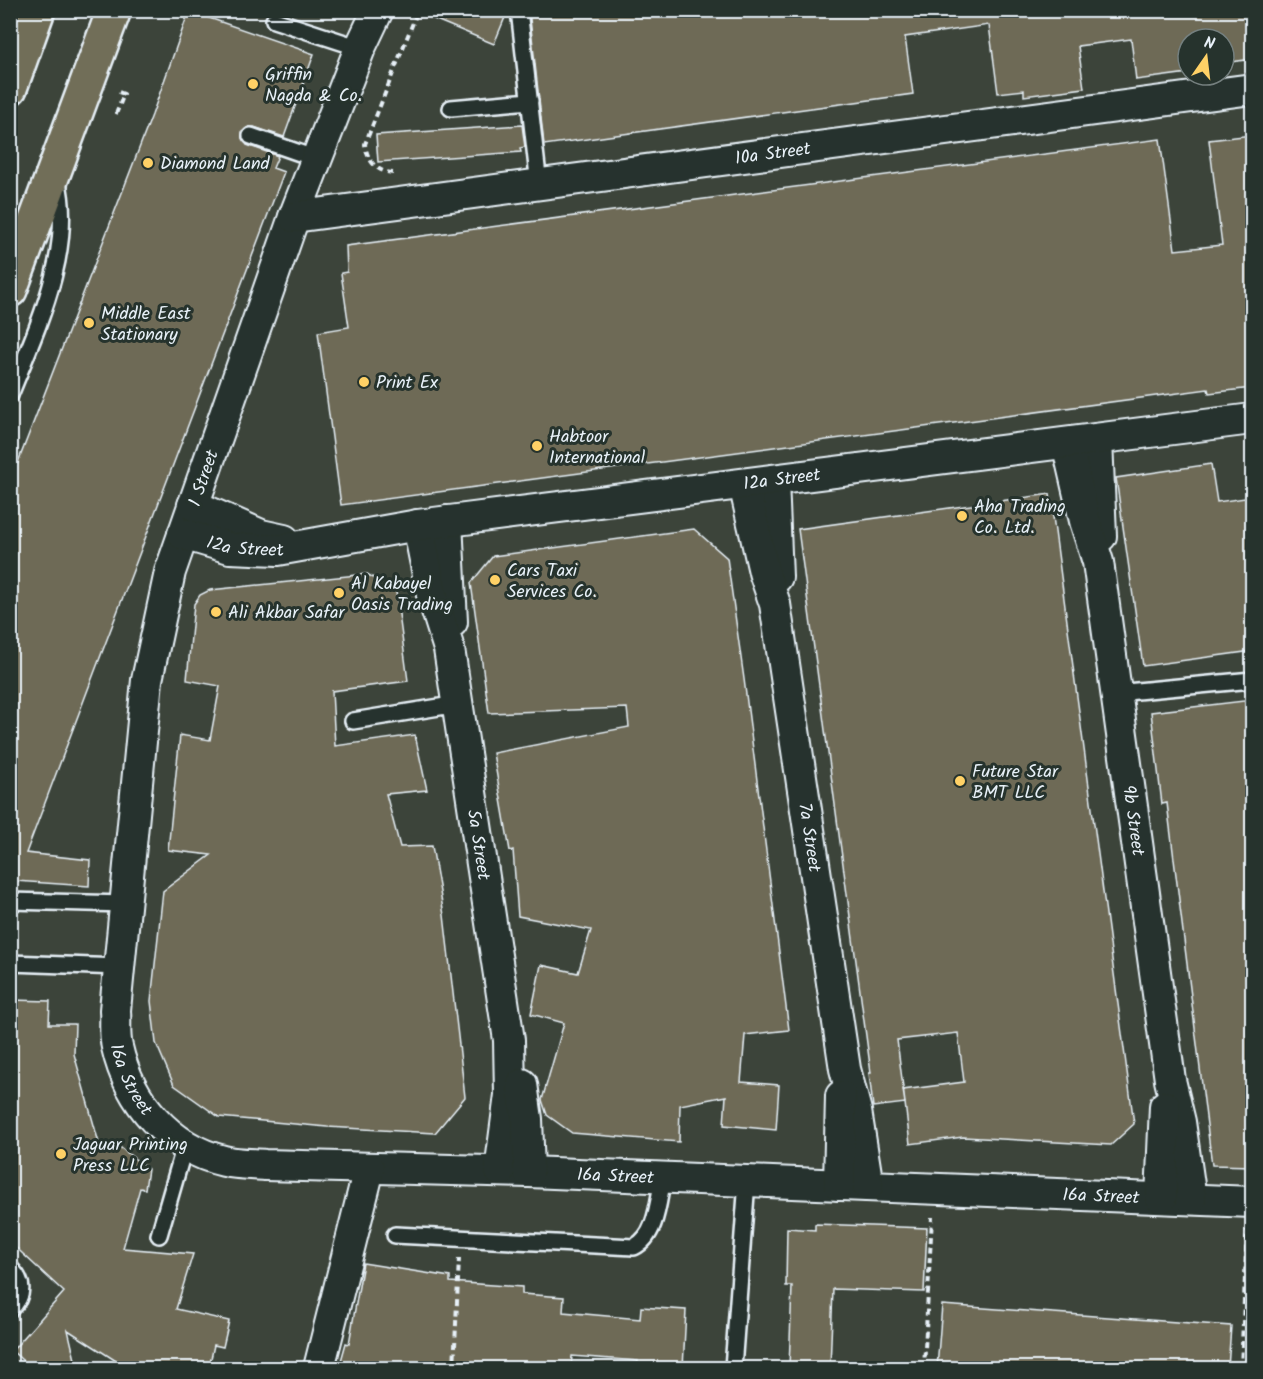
<svg xmlns="http://www.w3.org/2000/svg" width="1263" height="1379" font-family="Kalam,sans-serif">
<style>
.building{fill:#6e6a57;stroke:#e8f1f8;stroke-width:1.5;fill-rule:evenodd}
.lines{fill:none;stroke-linecap:round;stroke-linejoin:round}
.service-casing{stroke:#e8f1f8;stroke-width:20}
.minor-casing{stroke:#e8f1f8;stroke-width:34}
.primary-casing{stroke:#e8f1f8;stroke-width:38}
.path{stroke:#e8f1f8;stroke-width:4;stroke-dasharray:6 4.5;stroke-linecap:butt}
.service{stroke:#26332d;stroke-width:15}
.minor{stroke:#26332d;stroke-width:30}
.primary{stroke:#716e59;stroke-width:33}
.poi-dot{fill:#ffd166;stroke:#26332d;stroke-width:2}
.labels{text-anchor:middle;stroke-width:6;stroke-linejoin:round;paint-order:stroke}
.poi-label{font-size:18px;fill:#e8f1f8;stroke:#26332d;text-anchor:start}
.street-label{font-size:18px;fill:#e8f1f8;stroke:#26332d}
</style>
<rect width="100%" height="100%" fill="#3c443a"/>
<filter id="ink" filterUnits="userSpaceOnUse"><feTurbulence type="fractalNoise" baseFrequency=".0167" numOctaves="2"/><feDisplacementMap in="SourceGraphic" scale="12" xChannelSelector="R" yChannelSelector="G"/><feConvolveMatrix kernelMatrix="1 2 1 2 8 2 1 2 1" color-interpolation-filters="sRGB"/></filter>
<g filter="url(#ink)">
<!-- building -->
<path class="building" d="M 412,10 L 508,10 L 494,44 Z
M 529,10 L 1252,10 L 1252,59 L 1224,63 L 1224,39 L 1188,39 L 1188,73 L 1136,80 L 1131,39 L 1078,46 L 1084,88 L 1024,96 L 1024,90 L 998,93 L 989,25 L 905,37 L 913,94 L 544,145 Z
M 189,11 L 314,54 L 284,137 L 254,127 L 249,127 L 242,132 L 242,138 L 247,145 L 278,156 L 273,168 L 284,172 L 26,853 L 90,860 L 89,886 L 15,881 L 10,888 L 10,483 L 152,115 Z
M 522,125 L 525,147 L 520,148 L 521,152 L 378,162 L 376,135 Z
M 1252,135 L 1252,388 L 1209,393 L 1208,389 L 341,505 L 318,332 L 349,327 L 341,273 L 347,272 L 346,246 L 1160,139 L 1175,250 L 1222,245 L 1209,140 Z
M 1211,464 L 1217,502 L 1252,497 L 1252,651 L 1143,666 L 1116,478 Z
M 1050,494 L 1134,1124 L 1111,1145 L 963,1137 L 910,1144 L 905,1103 L 873,1107 L 869,1073 L 871,1073 L 798,529 ZM 958,1033 L 964,1082 L 903,1090 L 905,1103 L 897,1040 Z
M 694,529 L 727,558 L 744,679 L 789,1030 L 745,1035 L 741,1082 L 779,1085 L 776,1130 L 724,1125 L 726,1096 L 680,1105 L 679,1142 L 572,1133 L 547,1115 L 542,1100 L 564,1023 L 531,1014 L 541,965 L 578,973 L 591,930 L 518,916 L 513,850 L 510,851 L 493,753 L 629,727 L 627,708 L 489,713 L 471,583 L 493,556 Z
M 367,574 L 396,592 L 408,681 L 332,691 L 335,746 L 415,735 L 427,790 L 386,794 L 400,847 L 432,846 L 444,915 L 465,1097 L 435,1133 L 327,1127 L 219,1117 L 174,1085 L 156,1043 L 151,1001 L 163,891 L 211,855 L 168,850 L 180,735 L 210,740 L 220,686 L 187,680 L 194,604 L 200,595 L 210,590 Z
M 1252,700 L 1252,1166 L 1212,1165 L 1167,803 L 1162,804 L 1151,712 Z
M 10,1000 L 50,1001 L 49,1024 L 75,1024 L 74,1054 L 99,1143 L 117,1145 L 148,1169 L 145,1189 L 140,1188 L 123,1248 L 193,1254 L 176,1309 L 229,1321 L 223,1347 L 214,1345 L 209,1368 L 127,1368 L 68,1330 L 77,1368 L 31,1368 L 12,1351 L 64,1292 L 10,1242 Z
M 815,1224 L 927,1228 L 924,1292 L 833,1289 L 830,1368 L 789,1368 L 792,1286 L 786,1286 L 787,1228 L 815,1230 Z
M 363,1263 L 450,1277 L 450,1282 L 522,1287 L 522,1294 L 564,1297 L 563,1312 L 640,1319 L 641,1307 L 686,1310 L 683,1368 L 637,1368 L 638,1361 L 572,1356 L 571,1368 L 339,1368 L 346,1343 L 349,1344 Z
M 942,1305 L 1231,1326 L 1228,1368 L 937,1368 Z"/>
<g class="lines">
<defs>
<path id="service" d="M 519,10 L 539,185
M 274,20 L 360,48
M 451,108 L 530,101
M 251,136 L 317,159
M 10,395 C 36,330 75,250 57,179
M 1116,693 L 1252,680
M 353,721 L 458,704
M 10,901 L 126,904
M 10,963 L 120,967
M 159,1235 L 185,1145
M 395,1235 L 634,1247 C 657,1236 658,1201 663,1178
M 10,1268 C 24,1281 25,1296 10,1309
M 733,1368 L 747,1181"/>
<g id="minor">
<path id="s1" d="M 378,10 L 360,48 L 294,217 L 170,572 L 147,680 L 115,1010 C 116,1022 114,1035 117,1047 C 129,1101 169,1148 224,1161 C 237,1164 252,1164 265,1165 L 529,1172 L 1252,1202"/>
<path id="s2" d="M 294,217 L 1252,89"/>
<path d="M 1097,439 L 1101,536"/>
<path id="s3" d="M 1067,443 L 1085,521 L 1098,562 L 1170,1080 L 1180,1122 L 1191,1199"/>
<path d="M 773,480 L 777,577"/>
<path id="s4" d="M 744,484 L 764,572 L 775,604 L 845,1069 L 856,1111 L 868,1186"/>
<path d="M 193,505 L 261,535 L 284,540"/>
<path d="M 447,521 L 452,622"/>
<path id="s5" d="M 418,525 L 432,595 L 449,649 L 509,1040 L 510,1095 L 500,1171"/>
<path id="s6" d="M 183,534 L 230,548 L 278,550 L 418,525 L 1252,419"/>
<path d="M 522,1084 L 527,1119 L 529,1172"/>
<path d="M 839,1185 L 841,1096"/>
<path d="M 1161,1198 L 1165,1106"/>
<path d="M 319,1368 L 369,1169"/>
</g>
<path id="primary" d="M 10,88 L 38,10
M 10,290 L 114,10"/>
</defs>
<!-- service casing -->
<use href="#service" class="service-casing"/>
<!-- minor casing -->
<use href="#minor" class="minor-casing"/>
<!-- primary casing -->
<use href="#primary" class="primary-casing"/>
<!-- path -->
<path class="path" d="M 116,114 L 124,94 L 116,91
M 393,173 C 376,172 367,160 365,144 L 418,10
M 454,1368 L 459,1258
M 924,1368 L 932,1217
M 1241,1368 L 1247,1230"/>
<!-- service -->
<use href="#service" class="service"/>
<!-- minor -->
<use href="#minor" class="minor"/>
<!-- primary -->
<use href="#primary" class="primary"/>
</g>
</g>
<!-- markers -->
<g class="poi-dot">
<circle cx="253" cy="84" r="6"/>
<circle cx="148" cy="163" r="6"/>
<circle cx="89" cy="323" r="6"/>
<circle cx="364" cy="382" r="6"/>
<circle cx="537" cy="446" r="6"/>
<circle cx="962" cy="516" r="6"/>
<circle cx="495" cy="580" r="6"/>
<circle cx="339" cy="593" r="6"/>
<circle cx="216" cy="612" r="6"/>
<circle cx="960" cy="781" r="6"/>
<circle cx="61" cy="1154" r="6"/>
</g>
<g class="labels">
<!-- poi labels -->
<g class="poi-label">
<text x="265" y="80">Griffin<tspan x="265" dy="21">Nagda &amp; Co.</tspan></text>
<text x="160" y="169">Diamond Land</text>
<text x="101" y="319">Middle East<tspan x="101" dy="21">Stationary</tspan></text>
<text x="376" y="388">Print Ex</text>
<text x="549" y="442">Habtoor<tspan x="549" dy="21">International</tspan></text>
<text x="974" y="512">Aha Trading<tspan x="974" dy="21">Co. Ltd.</tspan></text>
<text x="507" y="576">Cars Taxi<tspan x="507" dy="21">Services Co.</tspan></text>
<text x="351" y="589">Al Kabayel<tspan x="351" dy="21">Oasis Trading</tspan></text>
<text x="228" y="618">Ali Akbar Safar</text>
<text x="972" y="777">Future Star<tspan x="972" dy="21">BMT LLC</tspan></text>
<text x="73" y="1150">Jaguar Printing<tspan x="73" dy="21">Press LLC</tspan></text>
</g>
<!-- street labels -->
<g class="street-label">
<text dy="6" stroke="none"><textPath href="#s2" startOffset="483">10a Street</textPath></text>
<text transform="translate(203 478) rotate(-71)" y="6">1 Street</text>
<text dy="6" stroke="none"><textPath href="#s6" startOffset="606">12a Street</textPath></text>
<text dy="6" stroke="none"><textPath href="#s6" startOffset="64">12a Street</textPath></text>
<text dy="6" stroke="none"><textPath href="#s3" startOffset="384">9b Street</textPath></text>
<text dy="6" stroke="none"><textPath href="#s4" startOffset="360">7a Street</textPath></text>
<text dy="6" stroke="none"><textPath href="#s5" startOffset="326">5a Street</textPath></text>
<text dy="6" stroke="none"><textPath href="#s1" startOffset="1114">16a Street</textPath></text>
<text dy="6" stroke="none"><textPath href="#s1" startOffset="1635">16a Street</textPath></text>
<text dy="6" stroke="none"><textPath href="#s1" startOffset="2121">16a Street</textPath></text>
</g>
</g>
<!-- margin -->
<rect width="1263" height="1379" fill="none" stroke="#26332d" stroke-width="36"/>
<rect x="18" y="18" width="1227" height="1343" fill="none" stroke="#e8f1f8" stroke-width="2" filter="url(#ink)"/>
<!-- north arrow -->
<g transform="translate(1206 57) rotate(14)"><circle r="28" fill="#26332d" stroke="#747f7e" stroke-width="1.5"/>
<path d="M0-4.5L10 22L0 15L-10 22Z" fill="#ffd166"/>
<text y="-9" font-size="16" font-weight="bold" text-anchor="middle" fill="#e8f1f8">N</text>
</g>
</svg>
